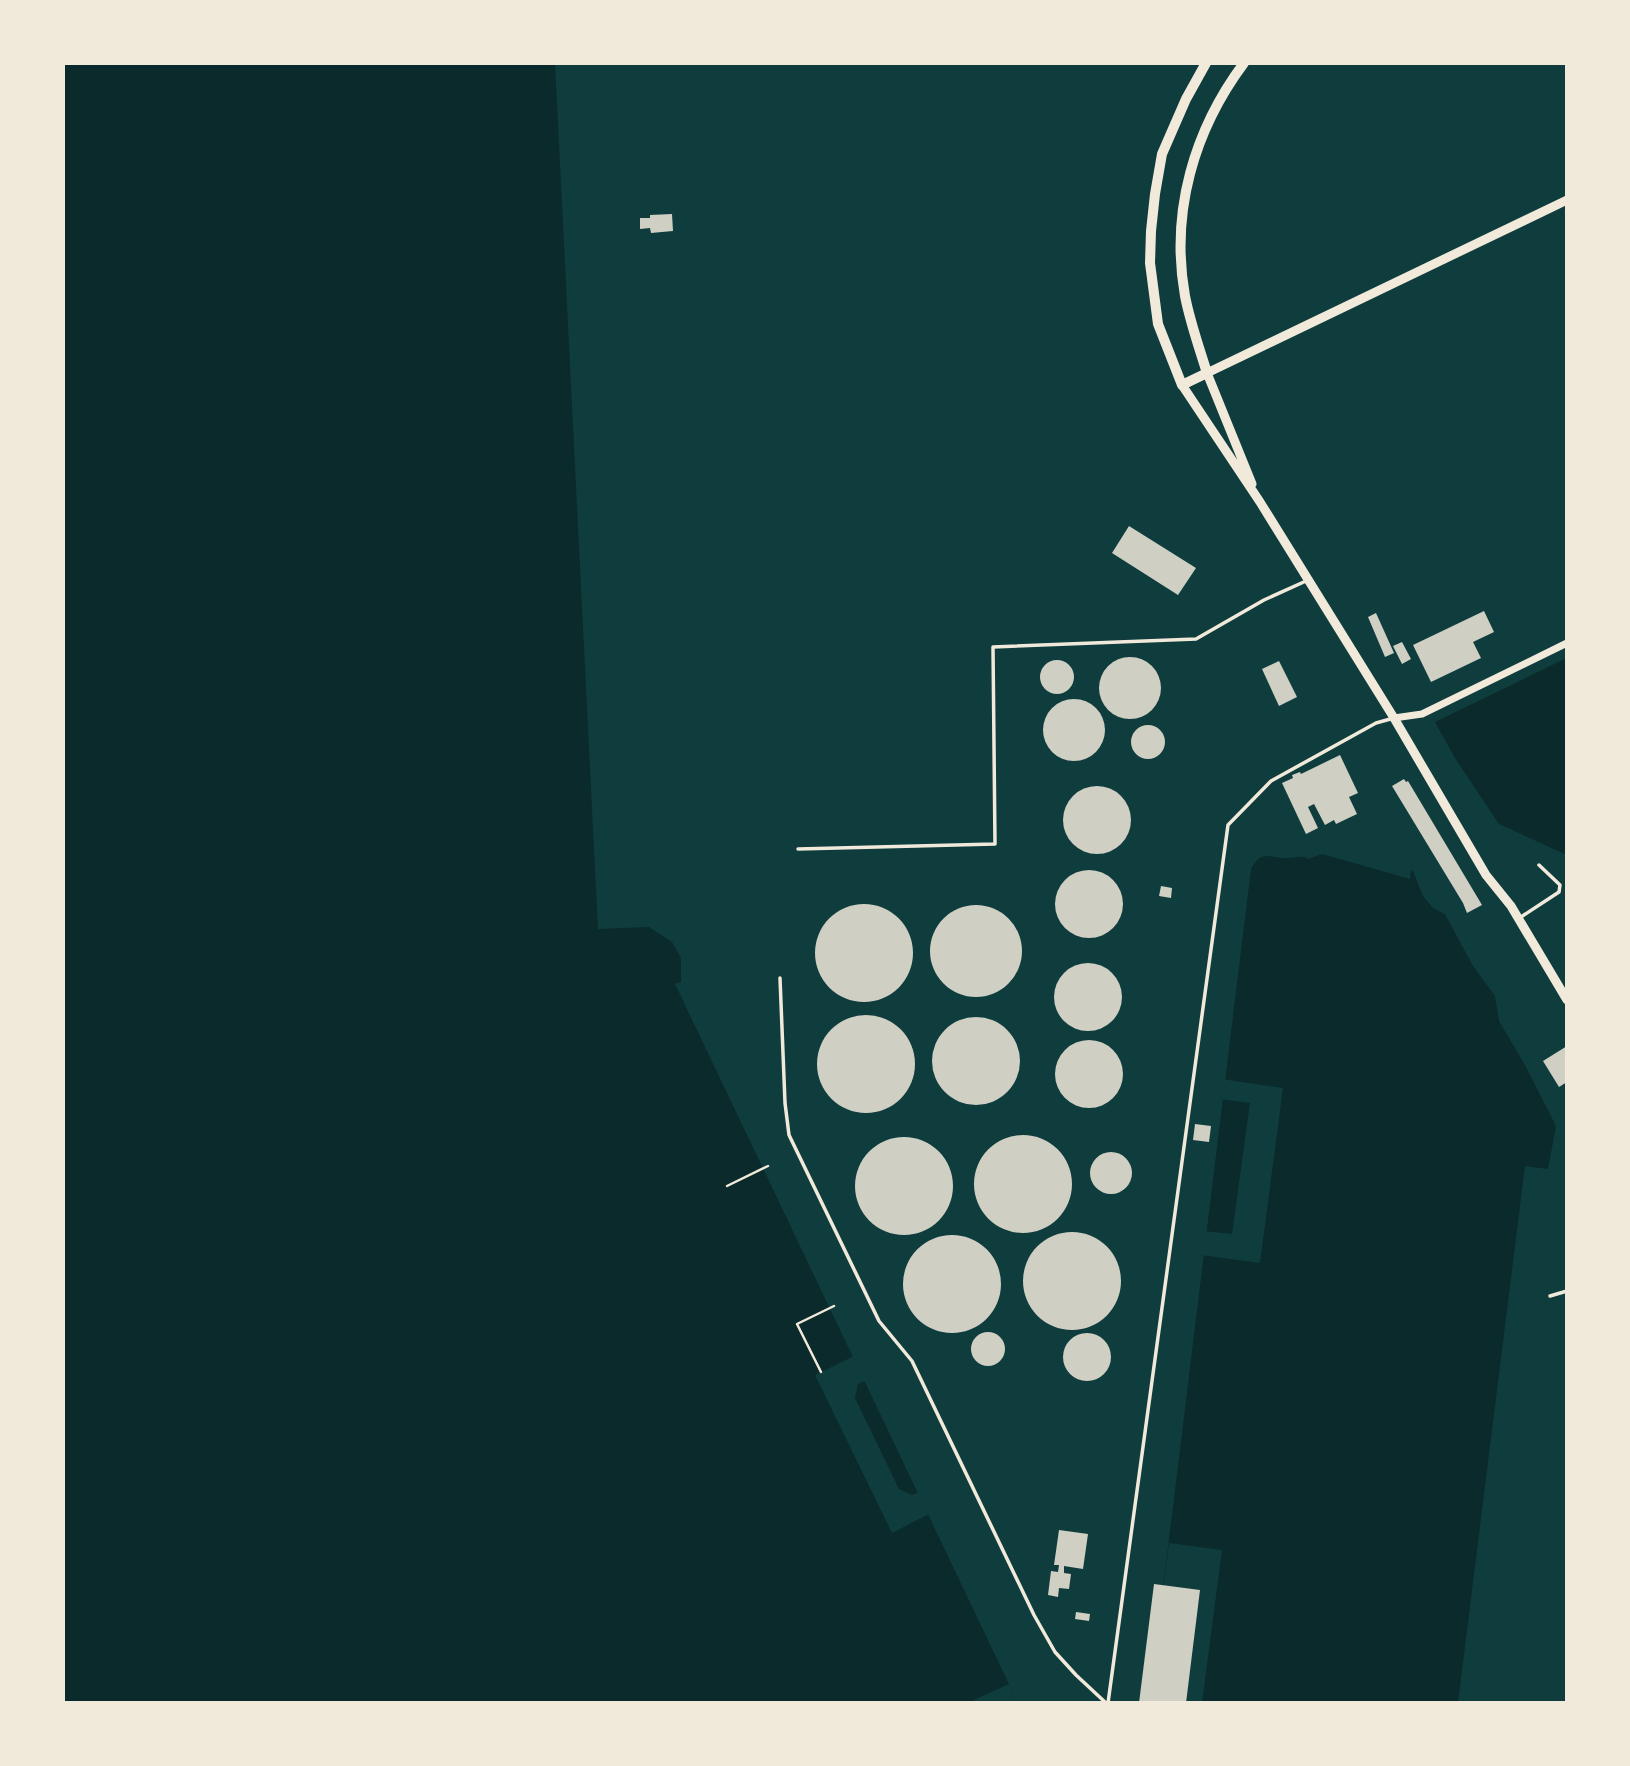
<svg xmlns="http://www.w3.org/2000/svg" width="1630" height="1766" font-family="'Titillium Web',sans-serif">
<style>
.water{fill:#0a2a2b}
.pier{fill:#0f3d3e}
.building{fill:#cfcfc3}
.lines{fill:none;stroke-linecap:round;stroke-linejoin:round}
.path{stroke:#f1e9da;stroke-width:2.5}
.service{stroke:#f1e9da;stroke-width:3.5}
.minor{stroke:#f1e9da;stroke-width:7}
.tertiary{stroke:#f1e9da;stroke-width:9}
.secondary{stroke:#f1e9da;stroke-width:10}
</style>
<rect width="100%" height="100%" fill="#0f3d3e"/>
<!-- water -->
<path class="water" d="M 63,63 L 555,63 L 598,929 L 649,927 L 672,942 L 681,958 L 681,982 L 675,984 L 1018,1703 L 63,1703 Z
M 1567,658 L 1567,855 L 1499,824 L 1455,758 L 1435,722 Z
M 1322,854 L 1410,879 L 1411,870 L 1413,871 L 1423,896 L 1433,908 L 1445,914 L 1473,966 L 1495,996 L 1499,1021 L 1526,1067 L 1556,1126 L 1548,1169 L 1525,1166 L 1458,1703 L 1149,1703 L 1251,869 C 1263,848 1269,859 1287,858 C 1293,858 1299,856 1305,857 L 1308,859 Z"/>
<!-- pier -->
<path class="pier" d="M 1222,1079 L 1283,1088 L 1260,1263 L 1201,1255 L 1204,1231 L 1232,1234 L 1250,1103 L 1220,1099 Z
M 856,1355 L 867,1380 L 858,1384 L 855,1398 L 899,1489 L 912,1495 L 921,1491 L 931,1513 L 892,1533 L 815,1375 Z
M 1169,1543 L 1222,1550 L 1202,1703 L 1149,1703 Z
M 1009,1684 L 1018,1703 L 976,1703 L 974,1700 Z"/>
<!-- building -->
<path class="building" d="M 672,214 L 673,231 L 651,233 L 650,228 L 640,229 L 640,218 L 650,218 L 650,215 Z
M 1129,526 L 1196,568 L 1178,595 L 1112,553 Z
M 1484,611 L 1494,632 L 1473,642 L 1481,658 L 1431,682 L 1413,645 Z
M 1376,613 L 1394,653 L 1385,657 L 1368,617 Z
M 1402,642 L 1411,659 L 1402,664 L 1393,646 Z
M1099 688a31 31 0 1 1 62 0a31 31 0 1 1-62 0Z
M1040 677a17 17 0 1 1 34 0a17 17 0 1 1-34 0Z
M 1279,661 L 1297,697 L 1279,706 L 1262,669 Z
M1043 730a31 31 0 1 1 62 0a31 31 0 1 1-62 0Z
M1131 742a17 17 0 1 1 34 0a17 17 0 1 1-34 0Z
M 1340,755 L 1358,793 L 1349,797 L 1357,814 L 1336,824 L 1334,820 L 1325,825 L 1314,804 L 1308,807 L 1318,828 L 1306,834 L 1282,783 L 1293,778 L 1292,775 L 1300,772 L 1301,774 Z
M 1404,779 L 1406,782 L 1408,781 L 1482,905 L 1467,913 L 1463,903 L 1392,786 Z
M1063 820a34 34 0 1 1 68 0a34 34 0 1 1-68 0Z
M1055 904a34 34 0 1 1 68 0a34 34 0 1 1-68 0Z
M 1161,886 L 1172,888 L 1171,898 L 1159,896 Z
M815 953a49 49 0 1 1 98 0a49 49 0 1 1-98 0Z
M930 951a46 46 0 1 1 92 0a46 46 0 1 1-92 0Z
M1054 997a34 34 0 1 1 68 0a34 34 0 1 1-68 0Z
M817 1064a49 49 0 1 1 98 0a49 49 0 1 1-98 0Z
M932 1061a44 44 0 1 1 88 0a44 44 0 1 1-88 0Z
M1055 1074a34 34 0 1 1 68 0a34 34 0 1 1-68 0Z
M 1567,1046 L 1567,1082 L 1559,1087 L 1543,1061 Z
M 1195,1124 L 1211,1126 L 1209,1142 L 1193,1140 Z
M974 1184a49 49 0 1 1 98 0a49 49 0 1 1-98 0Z
M855 1186a49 49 0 1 1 98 0a49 49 0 1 1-98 0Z
M1090 1173a21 21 0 1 1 42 0a21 21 0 1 1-42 0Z
M1023 1281a49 49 0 1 1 98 0a49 49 0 1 1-98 0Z
M903 1284a49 49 0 1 1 98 0a49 49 0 1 1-98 0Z
M971 1349a17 17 0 1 1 34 0a17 17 0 1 1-34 0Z
M1063 1357a24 24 0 1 1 48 0a24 24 0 1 1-48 0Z
M 1059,1530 L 1088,1534 L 1083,1569 L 1064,1566 L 1064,1573 L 1071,1574 L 1069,1589 L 1059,1588 L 1058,1597 L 1048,1595 L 1051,1571 L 1058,1572 L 1059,1565 L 1054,1565 Z
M 1154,1584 L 1200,1590 L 1186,1703 L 1139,1703 Z
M 1076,1612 L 1090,1614 L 1089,1621 L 1075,1619 Z"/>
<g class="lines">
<!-- path -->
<path class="path" d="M 727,1186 L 768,1166
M 821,1372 L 797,1324 L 834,1306"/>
<!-- service -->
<path class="service" d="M 798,849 L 995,844 L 993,647 L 1196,639 L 1264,600 L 1306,581
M 1521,917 L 1559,892 L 1560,885 L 1539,865
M 780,978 L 785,1103 L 789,1135 L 879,1321 L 912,1361 L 1034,1615 L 1055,1652 L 1076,1675 L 1106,1703
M 1550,1296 L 1567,1291
M 1108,1703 L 1228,825 L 1271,781 L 1376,723 L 1394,718"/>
<!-- minor -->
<path class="minor" d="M 1394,718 L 1422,714 L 1567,643"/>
<!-- tertiary -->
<path class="tertiary" d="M 1182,385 L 1260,502 L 1394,718 L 1486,875 L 1511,906 L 1567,1000
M 1252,484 L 1207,373 L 1567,200"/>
<!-- secondary -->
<path class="secondary" d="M 1206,63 L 1186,99 L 1162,154 L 1155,194 L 1151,231 L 1150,263 L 1158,324 L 1182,385 L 1207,373 C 1199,347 1190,322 1185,296 C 1170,212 1194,130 1244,63"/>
</g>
<!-- border -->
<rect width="1630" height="1766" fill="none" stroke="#f1e9da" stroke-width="130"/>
</svg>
